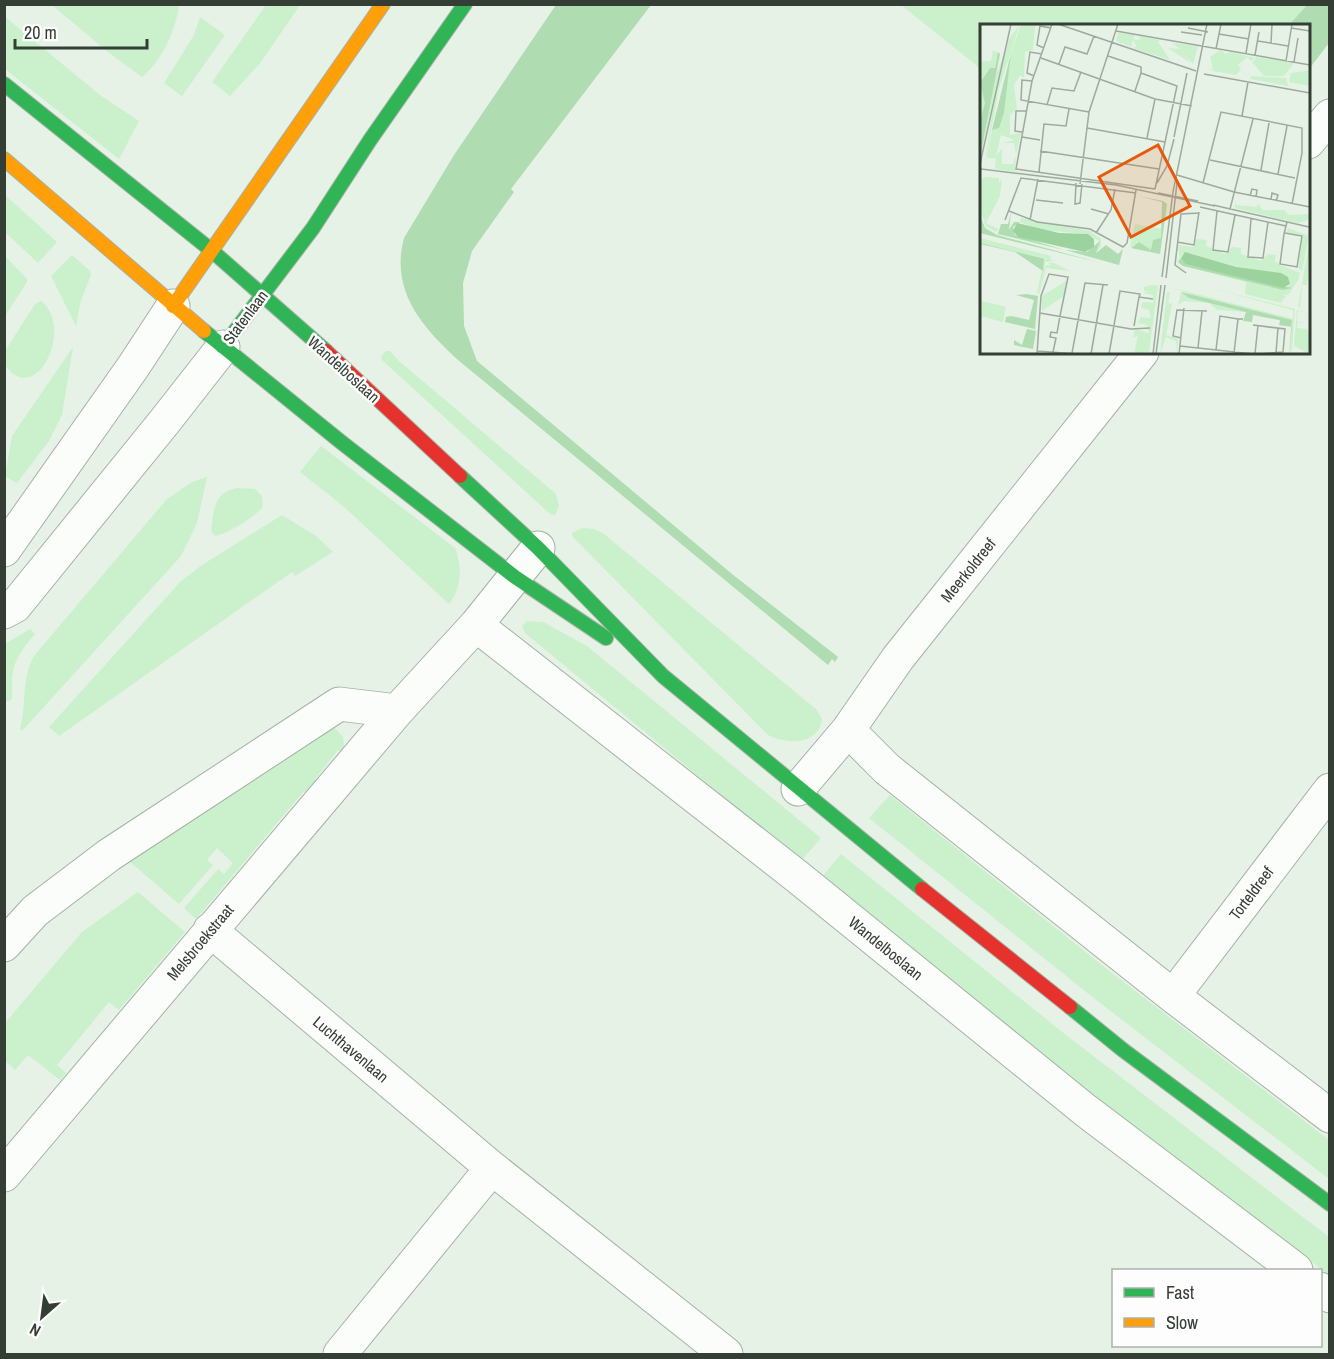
<svg xmlns="http://www.w3.org/2000/svg" width="1334" height="1359" font-family="'Archivo Narrow',sans-serif">
<style>
.green{fill:#caf1cb}
.forest{fill:#afdcb0}
.lines{fill:none;stroke-linecap:round;stroke-linejoin:round}
.street-casing{stroke:#a6b1a6;stroke-width:35}
.fast-casing{stroke:#a6b1a6;stroke-width:16}
.slow-casing{stroke:#a6b1a6;stroke-width:16}
.jam-casing{stroke:#a6b1a6;stroke-width:16}
.street{stroke:#fbfdfb;stroke-width:33}
.fast{stroke:#30b455;stroke-width:14}
.slow{stroke:#ff9f0a;stroke-width:14}
.jam{stroke:#e5322d;stroke-width:14}
.labels{text-anchor:middle;stroke-width:5;stroke-linejoin:round;paint-order:stroke}
.street-label{font-size:16px;fill:#343e34;stroke:#fdfdfd}
.inset-road{fill:none;stroke:#9eaa9e;stroke-width:1.5}
.view{fill:#e8590c;fill-opacity:0.15;stroke:#e8590c;stroke-width:3}
.inset-edge{fill:none;stroke:#343e34;stroke-width:3}
</style>
<rect width="100%" height="100%" fill="#e5f2e5"/>
<!-- green -->
<path class="green" d="M 52,5 L 179,5 C 176,30 162,61 142,77 L 109,53 Z
M 266,5 L 300,5 L 261,62 L 230,96 L 212,82 Z
M 901,5 L 1307,5 L 1289,25 L 982,26 L 981,69 Z
M 4,16 L 100,95 L 139,121 L 119,159 L 5,69 Z
M 200,17 L 225,35 L 182,96 L 164,83 L 194,35 Z
M 4,194 L 57,242 L 38,263 L 5,232 Z
M 72,255 L 90,271 L 91,275 L 81,300 L 76,326 L 51,276 Z
M 5,256 L 27,279 L 27,282 L 5,316 Z
M 41,301 C 75,327 36,408 6,366 L 5,351 L 35,304 Z
M 73,347 L 62,415 L 49,441 L 17,483 L 5,476 L 12,436 Z
M 386,351 L 390,351 L 399,361 L 556,494 L 559,506 L 555,515 L 550,514 L 382,360 L 381,356 Z
M 321,446 L 455,548 C 462,566 462,589 449,604 L 343,506 L 300,472 Z
M 207,477 L 197,523 L 181,556 L 22,731 L 20,729 C 27,704 21,678 34,656 L 167,499 L 192,482 Z
M 236,488 L 255,489 L 262,496 L 263,506 C 257,516 227,534 215,536 L 211,531 C 214,511 213,493 236,488 Z
M 282,515 L 316,536 L 333,552 L 295,576 L 292,572 L 59,736 L 49,727 L 181,581 L 202,565 Z
M 582,528 L 594,529 L 604,534 L 817,710 L 822,719 C 819,745 787,745 768,735 L 573,537 L 572,533 Z
M 527,621 L 543,622 L 587,646 L 821,838 L 801,861 L 525,633 L 522,626 Z
M 30,629 L 35,634 C 14,659 11,666 12,698 L 10,701 L 6,701 L 5,644 Z
M 329,726 L 335,728 L 343,737 L 344,747 L 341,752 L 338,750 L 315,779 L 316,781 L 306,793 L 304,791 L 196,919 L 184,908 L 218,869 L 224,874 L 233,863 L 217,848 L 207,860 L 213,865 L 179,904 L 122,855 L 145,851 L 319,729 Z
M 890,795 L 1108,970 L 1329,1140 L 1329,1179 L 1095,999 L 869,818 Z
M 841,854 L 1066,1035 L 1329,1237 L 1329,1275 L 1104,1103 L 821,878 Z
M 138,892 L 185,932 L 119,1010 L 109,1002 L 57,1065 L 66,1073 L 60,1080 L 28,1055 L 15,1070 L 5,1061 L 5,1023 L 82,932 Z"/>
<!-- forest -->
<path class="forest" d="M 556,5 L 651,5 L 511,189 L 514,192 L 472,251 L 463,283 L 464,326 L 477,361 L 732,574 L 838,657 L 835,662 L 832,659 L 828,665 L 458,360 C 422,327 390,291 404,238 L 454,155 Z
M 1307,5 L 1330,5 L 1329,43 L 1309,69 L 1308,26 L 1289,25 Z"/>
<g class="lines">
<defs>
<path id="street" d="M 1308,142 L 1330,116
M 4,550 L 133,367 L 173,306
M 4,612 L 15,606 L 165,421 L 223,347
M 476,625 L 799,878 L 1085,1110 L 1296,1270
M 848,730 L 887,769 L 1173,996 L 1330,1116
M 798,789 L 848,730 L 898,658 L 1142,352
M 210,930 L 492,1168 L 726,1354
M 4,945 L 35,911 L 109,855 L 339,704 L 397,711
M 1173,996 L 1330,790
M 4,1175 L 397,711 L 476,625 L 538,548
M 1320,1289 L 1330,1296
M 340,1354 L 492,1168"/>
<path id="fast" d="M 4,84 L 211,250 L 326,351
M 204,331 L 341,442 L 515,577 L 606,638
M 223,347 L 313,228 L 370,140 L 465,4
M 460,476 L 538,548 L 663,676 L 922,889
M 1070,1007 L 1123,1050 L 1330,1204"/>
<path id="slow" d="M 4,159 L 204,331
M 173,306 L 383,4"/>
<path id="jam" d="M 326,351 L 460,476
M 922,889 L 1070,1007"/>
</defs>
<!-- street casing -->
<use href="#street" class="street-casing"/>
<!-- fast casing -->
<use href="#fast" class="fast-casing"/>
<!-- slow casing -->
<use href="#slow" class="slow-casing"/>
<!-- jam casing -->
<use href="#jam" class="jam-casing"/>
<!-- street -->
<use href="#street" class="street"/>
<!-- fast -->
<use href="#fast" class="fast"/>
<!-- slow -->
<use href="#slow" class="slow"/>
<!-- jam -->
<use href="#jam" class="jam"/>
</g>
<g class="labels">
<!-- street labels -->
<g class="street-label">
<text transform="translate(245 317) rotate(-53)" y="6">Statenlaan</text>
<text transform="translate(344 369) rotate(42)" y="6">Wandelboslaan</text>
<text transform="translate(968 570) rotate(-51)" y="6">Meerkoldreef</text>
<text transform="translate(1251 893) rotate(-53)" y="6">Torteldreef</text>
<text transform="translate(200 942) rotate(-50)" y="6">Melsbroekstraat</text>
<text transform="translate(886 948) rotate(39)" y="6">Wandelboslaan</text>
<text transform="translate(351 1049) rotate(40)" y="6">Luchthavenlaan</text>
</g>
</g>
<!-- overview -->
<g transform="translate(980 24)">
<rect width="330" height="330" fill="#e5f2e5"/>
<path d="M 40,0 L 19,64 L 4,145 L 15,70 L 29,15 ZM 61,0 L 55,2 L 53,26 L 45,28 L 44,54 L 40,51 L 34,61 L 37,85 L 30,91 L 30,111 L 41,109 L 36,130 L 34,119 L 22,119 L 35,116 L 21,111 L 16,132 L 22,124 L 22,140 L 33,140 L 36,132 L 35,147 L 55,150 L 15,145 L 16,134 L 7,134 L 5,144 L 7,132 L 12,106 L 19,104 L 24,89 L 27,62 L 21,60 L 27,61 L 31,29 L 41,1 ZM 138,9 L 156,11 L 153,14 L 156,16 L 161,15 L 158,12 L 180,16 L 178,18 L 190,36 L 153,24 L 157,22 L 152,16 L 152,23 L 136,17 ZM 192,19 L 218,22 L 213,40 L 200,25 L 211,39 L 188,24 L 200,25 ZM 13,26 L 18,29 L 14,45 L 10,44 L 2,58 L 14,57 L 23,32 L 0,135 L 0,37 L 11,37 ZM 240,26 L 246,30 L 250,28 L 275,34 L 271,37 L 267,33 L 258,41 L 261,45 L 256,51 L 233,47 L 228,43 L 233,46 L 230,33 ZM 277,33 L 314,39 L 304,52 L 284,52 L 272,38 ZM 330,46 L 330,62 L 309,58 L 311,49 ZM 271,52 L 306,54 L 308,62 L 270,55 ZM 4,153 L 19,154 L 19,159 L 22,155 L 20,172 L 6,199 L 18,205 L 16,208 L 7,203 L 4,198 L 6,193 L 4,196 L 0,188 L 0,159 ZM 255,177 L 256,181 L 267,182 L 277,183 L 278,179 L 282,186 L 304,186 L 308,191 L 330,190 L 330,195 L 319,199 L 305,196 L 305,192 L 304,196 L 255,184 ZM 41,194 L 110,207 L 121,215 L 121,223 L 115,229 L 119,217 L 108,210 L 61,206 L 40,198 ZM 155,200 L 182,205 L 181,217 L 171,226 L 159,219 L 150,223 ZM 308,204 L 329,212 L 322,247 L 318,244 L 323,212 L 307,208 ZM 0,214 L 71,232 L 70,236 L 75,237 L 65,238 L 64,246 L 66,241 L 71,241 L 68,239 L 74,239 L 90,247 L 66,244 L 59,270 L 57,269 L 64,236 L 68,235 L 0,219 ZM 330,214 L 330,238 L 327,261 L 322,261 L 320,284 L 329,287 L 318,283 ZM 217,215 L 227,216 L 226,222 L 245,230 L 252,223 L 261,224 L 261,230 L 280,237 L 288,230 L 296,231 L 295,237 L 300,241 L 320,249 L 318,256 L 308,271 L 301,270 L 306,272 L 301,279 L 265,270 L 266,258 L 200,241 L 198,221 L 213,223 ZM 205,228 L 256,243 L 299,249 L 308,253 L 310,261 L 303,266 L 203,242 L 198,236 ZM 86,257 L 84,272 L 62,287 L 62,272 ZM 173,261 L 178,262 L 169,328 L 154,330 L 158,311 L 153,314 L 155,305 L 169,309 L 167,301 L 158,299 L 160,293 L 171,294 L 169,286 L 161,284 L 162,278 L 173,279 L 173,271 L 163,269 L 169,267 L 164,267 L 164,263 ZM 227,263 L 315,285 L 312,326 L 309,330 L 312,296 L 222,274 L 193,264 L 313,295 L 313,286 ZM 187,268 L 190,268 L 188,279 L 192,280 L 186,311 L 198,315 L 197,330 L 196,317 L 186,313 L 180,330 ZM 201,268 L 209,274 L 254,283 L 267,288 L 237,286 L 229,279 L 204,277 L 198,281 ZM 2,277 L 26,283 L 23,298 L 0,292 ZM 317,286 L 330,289 L 318,287 L 317,297 L 330,301 L 318,298 L 317,304 L 327,305 L 330,310 L 328,329 L 314,322 Z" fill="#caf1cb" fill-rule="evenodd"/>
<path d="M 18,28 L 20,30 L 0,133 L 0,97 L 5,79 L 0,59 L 10,44 L 15,44 ZM 31,29 L 24,89 L 19,104 L 12,106 ZM 158,172 L 183,177 L 187,180 L 180,230 L 151,224 L 159,218 L 171,226 L 173,216 L 181,214 L 182,178 ZM 31,188 L 29,206 L 34,198 L 40,198 L 33,203 L 35,211 L 84,226 L 18,210 L 21,200 L 28,200 ZM 0,191 L 5,204 L 17,211 L 121,239 L 0,209 ZM 120,217 L 116,229 L 126,221 L 138,230 L 143,225 L 139,241 L 85,226 L 107,228 ZM 0,220 L 0,219 L 70,236 L 64,235 L 63,247 L 35,228 ZM 201,234 L 205,240 L 312,264 L 303,266 L 203,242 L 198,238 ZM 201,268 L 312,296 L 309,328 L 312,303 L 299,301 L 300,296 L 304,297 L 273,291 L 272,298 L 263,297 L 266,288 L 209,274 ZM 46,270 L 58,272 L 55,305 L 25,298 L 26,293 L 31,292 L 49,296 L 54,276 L 36,271 ZM 47,305 L 56,307 L 53,325 L 34,321 L 34,316 L 42,321 Z" fill="#afdcb0"/>
<path d="M 37,199 L 79,209 L 108,210 L 114,215 L 114,223 L 105,228 L 38,213 L 33,207 ZM 205,228 L 256,243 L 301,249 L 308,253 L 310,260 L 303,264 L 205,240 L 201,234 Z" fill="#9cd29e"/>
<path class="inset-road" d="M 72,0 L 52,57 L 36,145 L 175,165M 78,0 L 216,47M 208,4 L 228,8M 311,4 L 330,7M 136,7 L 330,41M 201,8 L 222,11M 239,10 L 269,15M 278,17 L 308,22M 291,19 L 292,0M 64,24 L 57,21 L 60,2 L 71,4M 236,25 L 241,0M 266,29 L 271,0M 275,31 L 279,8M 128,32 L 161,43 L 161,49M 61,34 L 175,75 L 212,82M 306,37 L 312,0M 314,38 L 318,14M 79,40 L 85,23 L 107,30 L 114,12M 161,49 L 197,62 L 175,165M 224,50 L 330,69M 54,52 L 47,49 L 50,28 L 62,30M 52,57 L 42,56 L 41,76 L 109,88M 155,67 L 161,49M 67,81 L 72,64 L 94,67 L 101,48M 262,92 L 268,58M 107,104 L 185,118M 42,108 L 35,107 L 36,87 L 46,87M 42,113 L 60,116M 194,113 L 207,49M 167,114 L 175,75M 60,127 L 179,145M 230,136 L 315,154M 0,140 L 31,0M 1,145 L 136,161 L 235,182M 281,146 L 289,99M 59,148 L 64,100 L 86,102 L 89,85M 298,150 L 307,102M 197,151 L 254,168 L 330,183M 96,159 L 95,180 L 100,179 L 102,160M 177,159 L 187,142 L 194,115M 223,159 L 241,88 L 322,104 L 322,129 L 312,180M 100,160 L 109,88 L 138,0M 178,169 L 218,177M 270,172 L 272,165 L 277,166 L 276,173M 56,176 L 83,179M 291,176 L 292,169 L 298,171 L 296,177M 233,181 L 329,203M 220,183 L 306,202M 111,185 L 129,190M 250,185 L 273,95M 29,187 L 57,198 L 110,205 L 143,223 L 147,219 L 156,166M 237,187 L 233,226 L 248,228 L 255,191M 271,195 L 268,233 L 283,234 L 288,198M 25,196 L 41,154 L 156,169M 50,196 L 58,155M 116,209 L 131,186 L 135,165M 305,209 L 322,212 L 317,243 L 300,240 L 304,210 L 307,198M 197,218 L 214,221 L 219,188M 206,249 L 195,241 L 201,190 L 219,189M 182,253 L 193,168 L 227,0M 186,254 L 197,159M 60,289 L 151,305 L 170,304M 273,301 L 305,305 L 303,328 L 278,330M 154,302 L 159,273 L 173,275M 201,314 L 193,312 L 197,286 L 227,287M 200,322 L 273,330M 218,324 L 222,287M 236,326 L 240,292 L 258,295M 57,327 L 97,330M 73,328 L 76,314 L 70,313 L 71,308 L 77,309 L 80,292M 92,329 L 105,259 L 128,261M 254,329 L 258,295 L 263,295M 296,329 L 298,304M 57,330 L 61,272 L 69,250 L 88,253 L 80,292M 111,330 L 123,261M 129,330 L 140,267 L 160,270 L 159,273M 173,330 L 181,261M 176,330 L 185,261M 199,330 L 204,284M 275,330 L 278,301"/>
<path class="view" d="M 178,121 L 210,182 L 151,213 L 119,153 Z"/>
<rect width="330" height="330" class="inset-edge"/>
</g>
<!-- border -->
<rect width="1334" height="1359" fill="none" stroke="#343e34" stroke-width="12"/>
<!-- legend -->
<rect x="1112" y="1269" width="210" height="78" fill="#fdfdfd" stroke="#adb1ad" stroke-width="1.5"/>
<rect x="1124" y="1288" width="30" height="9" fill="#30b455" stroke="#adb1ad" stroke-width="1.5"/>
<text x="1166" y="1299" font-size="18" fill="#343e34">Fast</text>
<rect x="1124" y="1318" width="30" height="9" fill="#ff9f0a" stroke="#adb1ad" stroke-width="1.5"/>
<text x="1166" y="1329" font-size="18" fill="#343e34">Slow</text>
<!-- north arrow -->
<g transform="translate(42 1317) rotate(208)" stroke="#fdfdfd" stroke-width="4.5" paint-order="stroke">
<path d="M0-4.5L10 22L0 15L-10 22Z" fill="#343e34"/>
<text y="-9" font-size="16" font-weight="bold" text-anchor="middle" fill="#343e34">N</text>
</g>
<!-- scale -->
<path d="M15 39v9h132v-9" fill="none" stroke="#343e34" stroke-width="3"/>
<text x="24" y="39" font-size="18" fill="#343e34" stroke="#fdfdfd" stroke-width="4.5" paint-order="stroke">20 m</text>
</svg>
